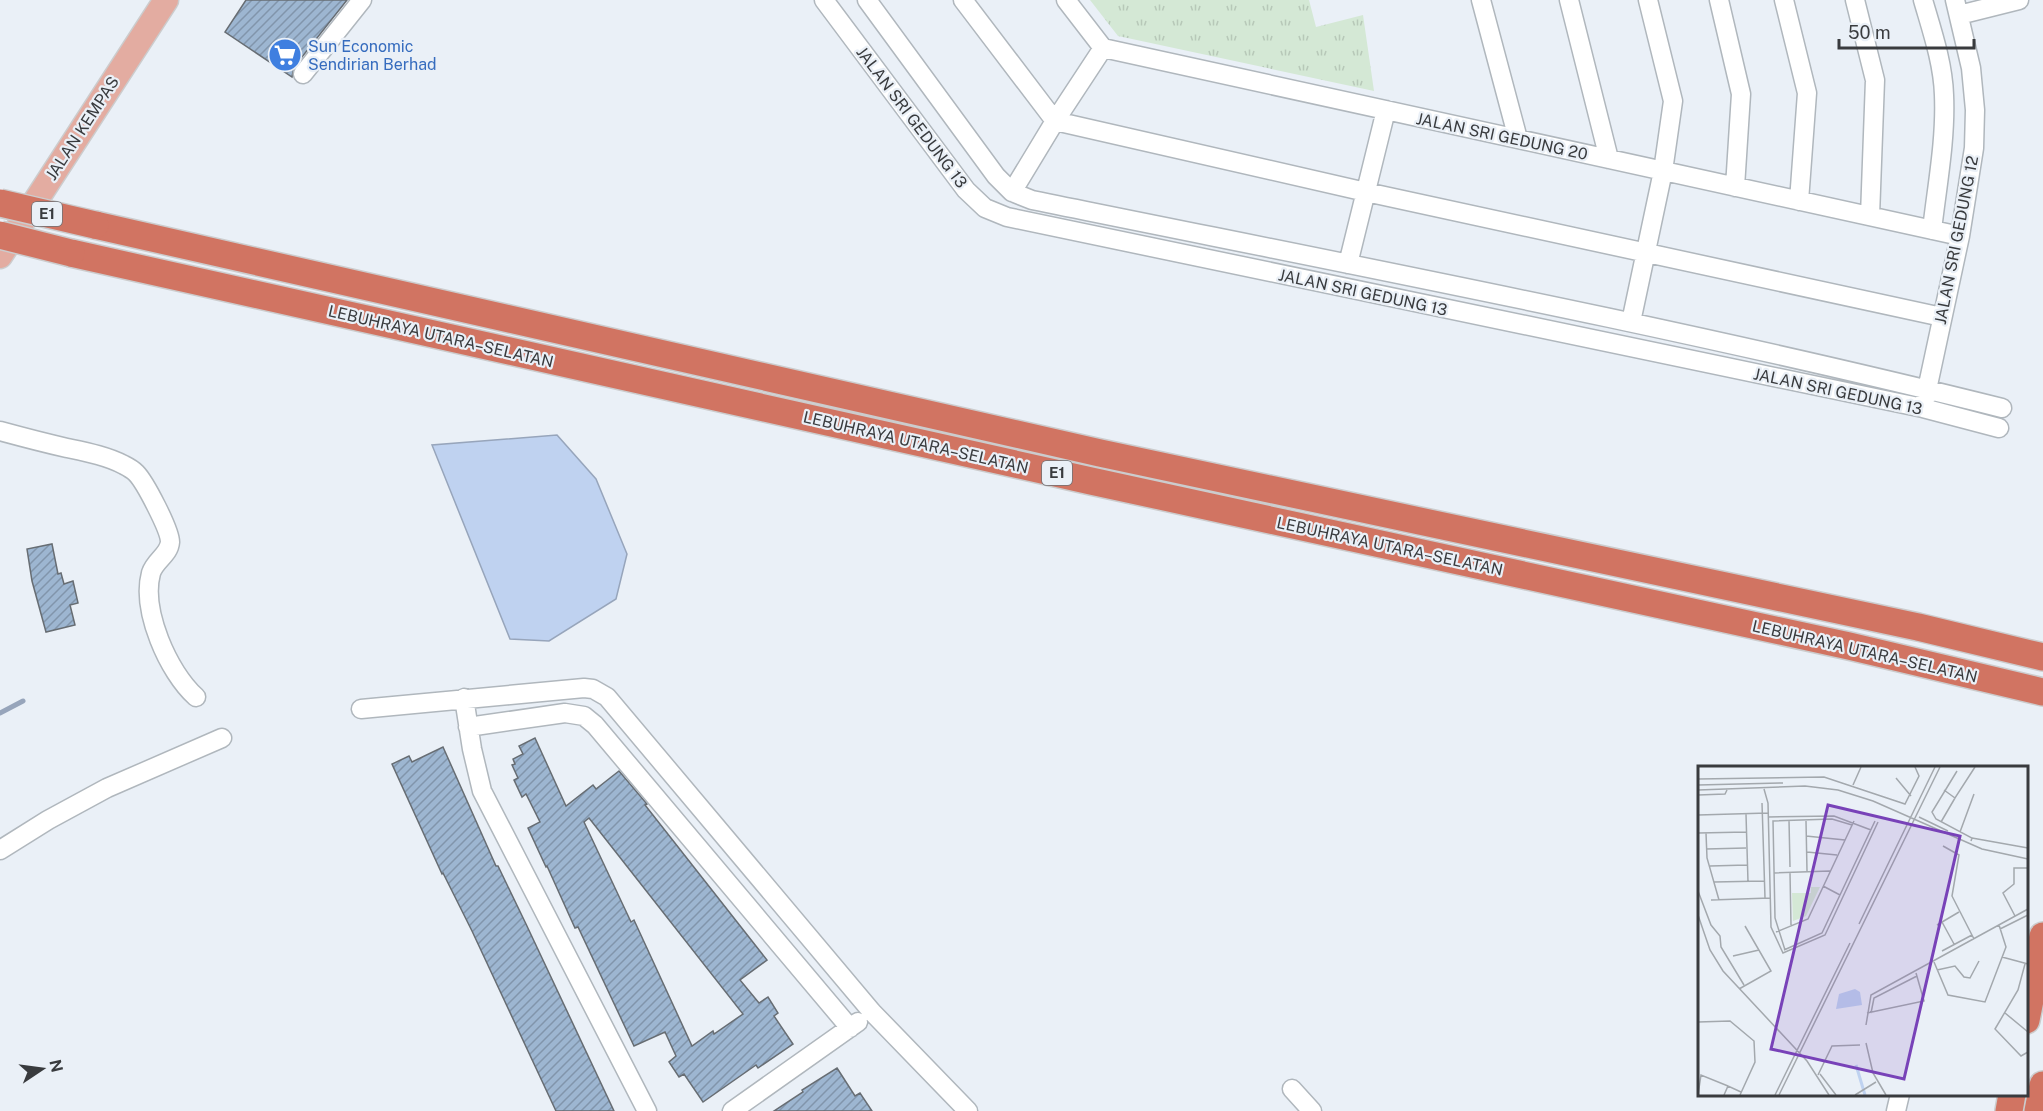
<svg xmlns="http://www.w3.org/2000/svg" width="2043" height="1111" font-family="'Public Sans',sans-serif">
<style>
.park{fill:url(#park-tufts)}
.water{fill:#bfd2f0;stroke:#97a5bb;stroke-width:1.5}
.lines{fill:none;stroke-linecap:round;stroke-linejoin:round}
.stream{stroke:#97a5bb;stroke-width:5}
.building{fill:url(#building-hatch);stroke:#676d73;stroke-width:1.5;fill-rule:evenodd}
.minor-casing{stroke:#b0b7bd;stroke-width:21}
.major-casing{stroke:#cccccd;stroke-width:27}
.highway-casing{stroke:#cccccd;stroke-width:30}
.minor{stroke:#fff;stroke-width:18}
.major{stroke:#e3aca1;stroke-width:24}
.highway{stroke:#d17462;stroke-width:27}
.highway-bridge-casing{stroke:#cccccd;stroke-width:30;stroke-linecap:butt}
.highway-bridge{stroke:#d17462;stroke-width:27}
.labels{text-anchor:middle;stroke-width:4.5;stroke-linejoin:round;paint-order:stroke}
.shield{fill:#eaf0f7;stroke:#6e7176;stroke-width:1.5}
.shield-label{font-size:15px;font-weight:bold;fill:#393b3e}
.shop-label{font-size:16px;fill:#366cbe;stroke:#eaf0f7;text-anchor:start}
.street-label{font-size:16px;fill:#393b3e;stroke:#eaf0f7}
.inset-river{fill:none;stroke:#bfd2f0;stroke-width:3}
.inset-road{fill:none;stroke:#a3a8ad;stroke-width:1.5}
.view{fill:#7842b8;fill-opacity:0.15;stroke:#7842b8;stroke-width:3}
.inset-edge{fill:none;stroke:#393b3e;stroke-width:3}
</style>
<defs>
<pattern id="park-tufts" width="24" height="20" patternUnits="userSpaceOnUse" patternTransform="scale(1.5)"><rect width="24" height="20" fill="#d4e8d5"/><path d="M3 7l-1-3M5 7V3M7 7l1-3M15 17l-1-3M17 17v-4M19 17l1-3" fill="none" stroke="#b7c8b8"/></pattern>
<pattern id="building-hatch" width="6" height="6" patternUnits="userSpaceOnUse" patternTransform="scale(1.5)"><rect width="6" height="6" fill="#9db6d1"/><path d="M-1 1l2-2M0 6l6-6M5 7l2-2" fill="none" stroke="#8195ab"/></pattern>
</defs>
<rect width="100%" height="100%" fill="#eaf0f7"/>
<!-- park -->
<path class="park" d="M 1090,0 L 1309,0 L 1316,27 L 1363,15 L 1374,91 L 1118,36 Z"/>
<!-- water -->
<path class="water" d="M 557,435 L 596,479 L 627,554 L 616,599 L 549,641 L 510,639 L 432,445 Z"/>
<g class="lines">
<!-- stream -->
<path class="stream" d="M 0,713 L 23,701"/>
</g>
<!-- building -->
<path class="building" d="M 246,0 L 347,0 L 294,67 L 292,77 L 225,32 Z
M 52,544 L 58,574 L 61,573 L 64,584 L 73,581 L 78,603 L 70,605 L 75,625 L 46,632 L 32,581 L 27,549 Z
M 535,738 L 566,806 L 593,785 L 596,789 L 619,771 L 647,804 L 645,805 L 767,960 L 740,980 L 759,1003 L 768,997 L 778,1013 L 774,1016 L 793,1044 L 758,1068 L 756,1065 L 703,1102 L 684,1074 L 679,1077 L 669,1062 L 676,1056 L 665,1032 L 634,1046 L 578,927 L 575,928 L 547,866 L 546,867 L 528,828 L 540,822 L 526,794 L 522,797 L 514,780 L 518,778 L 512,765 L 515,764 L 513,759 L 523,754 L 519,746 ZM 589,818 L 743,1014 L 714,1034 L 713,1031 L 692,1046 L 634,920 L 631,922 L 584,822 Z
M 443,747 L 496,866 L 498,866 L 526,924 L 614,1111 L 556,1111 L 472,931 L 443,873 L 442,874 L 392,764 L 409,756 L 412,762 Z
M 837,1068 L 855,1096 L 860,1093 L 872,1111 L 774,1111 L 803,1092 L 802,1090 Z"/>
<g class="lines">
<defs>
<path id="minor" d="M 824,0 L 966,190 L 985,208 L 1007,217 L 1923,408 L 1999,428
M 867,0 L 996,176 L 1012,192 L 1032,200 C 1356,266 1682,328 2002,408
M 963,0 L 1055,121 L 1366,192 L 1942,317
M 1066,0 L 1103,48 L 1960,236
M 1481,0 L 1518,139
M 1569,0 L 1609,159
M 1719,0 L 1741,94 L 1735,187
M 1784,0 L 1807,93 L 1799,201
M 1855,0 L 1875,80 L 1870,216
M 1923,0 C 1932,31 1943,63 1944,95 C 1946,139 1937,186 1932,230
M 1959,15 L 2019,0
M 303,74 L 362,0
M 1012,192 L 1055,121 L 1103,48
M 1348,264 L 1386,110
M 1631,322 L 1663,171 L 1673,101 L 1648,0
M 1925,399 L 1960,236 L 1974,148 L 1975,110 L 1971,68 L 1955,0
M 0,431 C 22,437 45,443 67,448 C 86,452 107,456 124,465 C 128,467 133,470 136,473 C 145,482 170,530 170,542 C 169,555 155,560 151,573 C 141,610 168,672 196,697
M 464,698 L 472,749 L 482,791 L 647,1111
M 361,709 L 584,688 L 593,689 L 607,697 L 872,1012 L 968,1111
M 468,727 L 565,713 L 584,716 L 595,725 L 850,1028
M 0,850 L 48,820 L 107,788 L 222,738
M 1292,1089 L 1312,1111
M 732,1111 L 858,1022
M 1896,1111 L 1900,1094"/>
<path id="major" d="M 0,256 L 166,0"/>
<path id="highway" d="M 95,225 L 1100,453 L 1918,627 L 2043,657
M 71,253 L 1091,481 L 1849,646 L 2043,692
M 2026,1020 L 2043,936
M 2009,1111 L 2012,1094
M 2038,1111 L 2043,1085"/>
</defs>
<!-- minor casing -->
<use href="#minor" class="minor-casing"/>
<!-- major casing -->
<use href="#major" class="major-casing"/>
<!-- highway casing -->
<use href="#highway" class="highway-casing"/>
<!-- minor -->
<use href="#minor" class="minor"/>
<!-- major -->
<use href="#major" class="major"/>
<!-- highway -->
<use href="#highway" class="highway"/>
<defs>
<path id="highway-bridge" d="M 0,203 L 95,225
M 0,235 L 71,253"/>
</defs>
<!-- highway-bridge casing -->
<use href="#highway-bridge" class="highway-bridge-casing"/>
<!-- highway-bridge -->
<use href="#highway-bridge" class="highway-bridge"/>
</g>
<!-- icons -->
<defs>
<symbol id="supermarket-disc" viewBox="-11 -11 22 22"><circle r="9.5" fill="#3f7fe0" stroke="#eaf0f7"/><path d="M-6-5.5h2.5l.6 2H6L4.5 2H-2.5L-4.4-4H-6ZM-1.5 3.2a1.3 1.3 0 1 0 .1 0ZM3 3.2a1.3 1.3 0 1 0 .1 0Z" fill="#fff"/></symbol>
</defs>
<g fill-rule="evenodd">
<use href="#supermarket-disc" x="266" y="36" width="38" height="38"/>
</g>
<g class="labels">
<!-- shield labels -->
<g class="shield">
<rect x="32" y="202" width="30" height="24" rx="4.5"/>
<rect x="1042" y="461" width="30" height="24" rx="4.5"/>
</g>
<g class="shield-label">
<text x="47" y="219">E1</text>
<text x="1057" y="478">E1</text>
</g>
<!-- shop labels -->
<g class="shop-label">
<text x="308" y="52">Sun Economic<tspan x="308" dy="18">Sendirian Berhad</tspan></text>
</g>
<!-- street labels -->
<g class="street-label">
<text transform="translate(912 117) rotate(53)" y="6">JALAN SRI GEDUNG 13</text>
<text transform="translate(82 128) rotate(-57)" y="6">JALAN KEMPAS</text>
<text transform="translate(1502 136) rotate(12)" y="6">JALAN SRI GEDUNG 20</text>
<text transform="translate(1956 240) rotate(-79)" y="6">JALAN SRI GEDUNG 12</text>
<text transform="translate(1363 292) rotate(12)" y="6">JALAN SRI GEDUNG 13</text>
<text transform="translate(441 336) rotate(13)" y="6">LEBUHRAYA UTARA–SELATAN</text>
<text transform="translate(1838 391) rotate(12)" y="6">JALAN SRI GEDUNG 13</text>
<text transform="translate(916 442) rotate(13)" y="6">LEBUHRAYA UTARA–SELATAN</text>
<text transform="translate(1390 546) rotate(12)" y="6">LEBUHRAYA UTARA–SELATAN</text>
<text transform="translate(1865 651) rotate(13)" y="6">LEBUHRAYA UTARA–SELATAN</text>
</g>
</g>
<!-- overview -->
<g transform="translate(1698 766)">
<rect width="330" height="330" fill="#eaf0f7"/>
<path d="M 113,121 L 122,121 L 108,150 L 95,155 L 94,127 L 113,127 Z" fill="#d4e8d5"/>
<path d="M 157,223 L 162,226 L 164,239 L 138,243 L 141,228 Z" fill="#bfd2f0"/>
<path class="inset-river" d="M 158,299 L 167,329"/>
<path class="inset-road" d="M 259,5 L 234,46 L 238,53 L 274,72 L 273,75M 198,12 L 213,30M 0,13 L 126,11 L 207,38 L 221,10 L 217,1M 0,19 L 85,17M 155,19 L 163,1M 66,23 L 70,37 L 73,161 L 85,187 L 127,169 L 180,56M 0,24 L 107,20 L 140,24 L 175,35 L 284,83 L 330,93M 246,24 L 257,32 L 277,1M 0,29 L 27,28 L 29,24M 64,37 L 67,132M 48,48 L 50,116M 0,49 L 70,47M 70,51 L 136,50 L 173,64M 221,51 L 250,65M 91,54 L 92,101M 108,55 L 109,105M 243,56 L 257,32M 262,66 L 276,28M 0,67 L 49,66M 8,67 L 9,92 L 21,134M 108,70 L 147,74M 274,72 L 330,82M 245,80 L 261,89 L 254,130 L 276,173M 8,83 L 48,82M 109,86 L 139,89M 12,100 L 49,99M 76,107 L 132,105M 92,107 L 93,159M 16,116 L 66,115M 125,120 L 142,129M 0,125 L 13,159 L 22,170 L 23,181 L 46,219M 13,134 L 72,132M 0,149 L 12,184 L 25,205 L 109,295 L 131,329M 317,150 L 305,127 L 316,118 L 316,102 L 330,102M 244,156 L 256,178M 161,158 L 237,1M 239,159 L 261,146M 302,163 L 330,149M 78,166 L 110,153 L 156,55M 86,184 L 124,167 L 177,55M 87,184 L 77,152 L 75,55 L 134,53 L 154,59M 244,185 L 274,169M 35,190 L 61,184M 304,191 L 330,198M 236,196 L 250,229 L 287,236 L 308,181 L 301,159M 327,198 L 320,224 L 297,263 L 323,290 L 330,286M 239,204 L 257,200 L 266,211 L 272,212 L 281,195M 41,223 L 73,205 L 47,160M 169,247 L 226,235 L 218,207M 173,247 L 176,232 L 219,210M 307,247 L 330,266M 0,256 L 32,255 L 56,275 L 57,296 L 42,329M 168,259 L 173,229 L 330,143M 168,277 L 175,307 L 188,329M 122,308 L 138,329M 120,309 L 134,280 L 162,279M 0,329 L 3,309 L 30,320M 26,329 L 30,320 L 43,326M 77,329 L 152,177M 81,329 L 242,1M 157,329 L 178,316"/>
<path class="view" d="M 130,39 L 262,70 L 206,313 L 73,283 Z"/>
<rect width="330" height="330" class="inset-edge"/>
</g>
<!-- north arrow -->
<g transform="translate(42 1069) rotate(77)" stroke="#eaf0f7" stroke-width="4.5" paint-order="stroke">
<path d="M0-4.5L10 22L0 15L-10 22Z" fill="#393b3e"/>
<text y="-9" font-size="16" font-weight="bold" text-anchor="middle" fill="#393b3e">N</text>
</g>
<!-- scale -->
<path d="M1839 39v9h135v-9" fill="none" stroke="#393b3e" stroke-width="3"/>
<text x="1848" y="39" font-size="18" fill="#393b3e" stroke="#eaf0f7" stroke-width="4.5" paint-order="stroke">50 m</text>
</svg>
